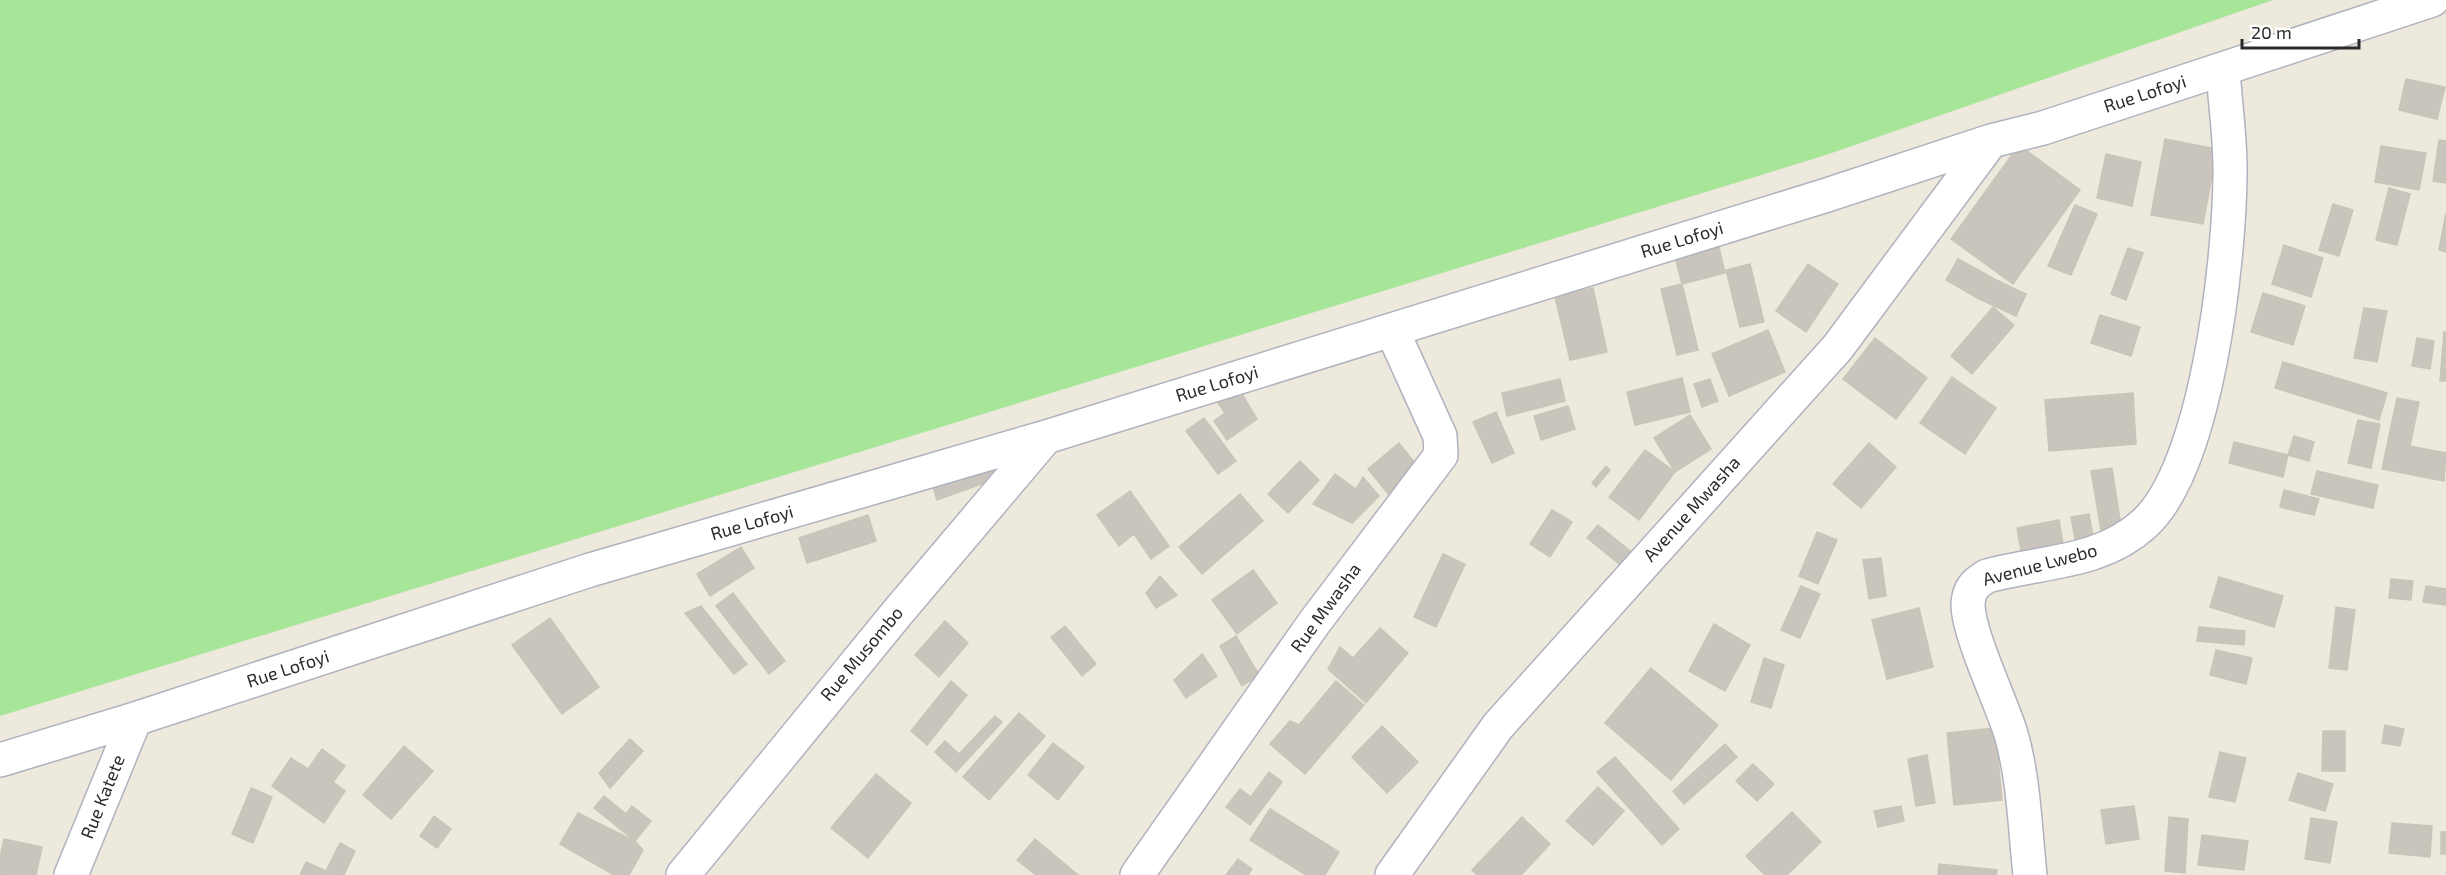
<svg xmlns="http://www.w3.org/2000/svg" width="2446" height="875" font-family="'Exo 2',sans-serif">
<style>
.green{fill:#a7e598}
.building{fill:#c9c5bd;stroke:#c9c5b6;stroke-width:1.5}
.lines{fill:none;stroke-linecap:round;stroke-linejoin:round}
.minor-casing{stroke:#b1b1bf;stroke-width:36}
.minor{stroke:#fff;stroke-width:33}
.labels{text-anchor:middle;stroke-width:6;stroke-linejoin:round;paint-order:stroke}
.street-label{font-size:18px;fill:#2b2b2b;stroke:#fff}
</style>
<rect width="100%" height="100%" fill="#ede9dd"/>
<!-- green -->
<path class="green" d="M 0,0 L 2273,0 L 1826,155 L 0,716 Z"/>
<!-- building -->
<path class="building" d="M 2406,79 L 2445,87 L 2437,119 L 2399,110 Z
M 2165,139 L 2217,149 L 2203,224 L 2151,215 Z
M 2439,140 L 2446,141 L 2446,183 L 2433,181 Z
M 2019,145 L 2080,190 L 2013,284 L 1951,239 Z
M 2381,146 L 2426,153 L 2419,190 L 2375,182 Z
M 2106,154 L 2141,162 L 2132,206 L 2097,198 Z
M 2389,188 L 2410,194 L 2397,245 L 2376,240 Z
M 2333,204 L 2353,210 L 2339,256 L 2319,250 Z
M 2075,205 L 2097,214 L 2071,275 L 2048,266 Z
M 2446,213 L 2446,252 L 2439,250 Z
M 1718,243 L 1725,273 L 1682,284 L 1674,253 Z
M 2284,245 L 2323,258 L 2311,297 L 2272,284 Z
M 2128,248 L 2143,253 L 2126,300 L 2111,294 Z
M 1958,259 L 1991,277 L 1979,299 L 1946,280 Z
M 1750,264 L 1764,322 L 1740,327 L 1726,270 Z
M 1808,264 L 1838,284 L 1806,332 L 1776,311 Z
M 1992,278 L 2026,294 L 2016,316 L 1979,299 Z
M 1682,284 L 1698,350 L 1677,355 L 1661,289 Z
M 1593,288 L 1607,352 L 1570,360 L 1555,297 Z
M 2263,293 L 2305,306 L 2293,345 L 2251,332 Z
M 1993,307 L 2014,325 L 1972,374 L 1951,356 Z
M 2364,308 L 2387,311 L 2377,362 L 2354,358 Z
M 2100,315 L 2140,327 L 2131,356 L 2091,343 Z
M 1768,330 L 1785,372 L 1729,396 L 1712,354 Z
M 2444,332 L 2446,333 L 2446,381 L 2440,381 Z
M 1875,338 L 1927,378 L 1896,419 L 1843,379 Z
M 2417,338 L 2434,341 L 2430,369 L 2412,366 Z
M 2283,362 L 2387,393 L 2379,420 L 2275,388 Z
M 1952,377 L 1996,408 L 1965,454 L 1920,423 Z
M 1682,378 L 1690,412 L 1635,425 L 1627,392 Z
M 1560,379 L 1565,401 L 1507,416 L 1502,393 Z
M 1710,379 L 1718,401 L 1702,407 L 1694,384 Z
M 1239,389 L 1257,419 L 1227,440 L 1214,421 L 1225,413 L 1218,403 Z
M 2133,393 L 2136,444 L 2049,451 L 2045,400 Z
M 2397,398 L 2419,402 L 2410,446 L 2446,453 L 2444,481 L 2382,469 Z
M 1568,406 L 1575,429 L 1541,440 L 1534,416 Z
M 1496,412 L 1514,453 L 1492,463 L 1473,422 Z
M 1690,415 L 1711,449 L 1675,472 L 1654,438 Z
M 1204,418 L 1236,461 L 1218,474 L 1186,431 Z
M 2358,420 L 2380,424 L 2371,468 L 2348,463 Z
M 2294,436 L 2314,442 L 2309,461 L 2288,455 Z
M 2234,442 L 2288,455 L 2283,477 L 2229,463 Z
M 1399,443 L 1421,471 L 1390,496 L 1368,469 Z
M 1869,443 L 1896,467 L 1861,508 L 1833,484 Z
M 1645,450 L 1675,472 L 1639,520 L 1609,497 Z
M 992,459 L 998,478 L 937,500 L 931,481 Z
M 1300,461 L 1319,480 L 1288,513 L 1268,494 Z
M 1606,466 L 1610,470 L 1596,487 L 1592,483 Z
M 2112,468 L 2121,527 L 2101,530 L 2091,471 Z
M 2317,471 L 2378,485 L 2373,508 L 2311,494 Z
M 1335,474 L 1356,489 L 1363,477 L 1379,496 L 1352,523 L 1313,504 Z
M 2284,490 L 2319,499 L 2314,515 L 2280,507 Z
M 1130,491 L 1169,546 L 1151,559 L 1134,534 L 1119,546 L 1097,515 Z
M 1240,494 L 1263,521 L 1202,574 L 1179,547 Z
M 1552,510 L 1572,522 L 1550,557 L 1530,544 Z
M 2089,514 L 2095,547 L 2077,550 L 2071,517 Z
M 868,515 L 876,541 L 807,563 L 799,538 Z
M 2059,520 L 2063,544 L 2021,551 L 2017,528 Z
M 1598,525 L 1634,554 L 1623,567 L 1587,538 Z
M 1817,532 L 1837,540 L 1818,584 L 1799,576 Z
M 741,547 L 754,568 L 710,596 L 697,574 Z
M 1443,554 L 1465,564 L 1436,627 L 1414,617 Z
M 1881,558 L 1886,596 L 1869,599 L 1863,560 Z
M 1253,570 L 1277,603 L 1237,634 L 1212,600 Z
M 1160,576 L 1177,595 L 1156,608 L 1146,593 Z
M 2219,577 L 2283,596 L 2274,627 L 2210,607 Z
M 2391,579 L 2413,581 L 2411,600 L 2389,598 Z
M 1801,586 L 1820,594 L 1800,638 L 1781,630 Z
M 2426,586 L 2446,589 L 2446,605 L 2423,602 Z
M 733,593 L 785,661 L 769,674 L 716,606 Z
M 701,606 L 747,664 L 734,674 L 685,613 Z
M 2336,607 L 2355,610 L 2347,670 L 2329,668 Z
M 1919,608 L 1933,667 L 1887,679 L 1872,620 Z
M 550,618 L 599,687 L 562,714 L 512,645 Z
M 945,621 L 968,643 L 939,677 L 915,655 Z
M 1714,624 L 1750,645 L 1725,691 L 1689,671 Z
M 1065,626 L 1096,664 L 1082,676 L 1051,637 Z
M 2199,627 L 2245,631 L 2244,645 L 2197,641 Z
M 1380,628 L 1408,653 L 1366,703 L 1328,669 L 1340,647 L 1353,658 Z
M 1236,636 L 1259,675 L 1242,686 L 1220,646 Z
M 2216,650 L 2252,658 L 2246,684 L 2210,675 Z
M 1202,654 L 1217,676 L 1186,698 L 1174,680 Z
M 1764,658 L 1784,665 L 1771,708 L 1751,702 Z
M 1651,668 L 1718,725 L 1671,780 L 1605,723 Z
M 951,681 L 967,695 L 927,745 L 911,731 Z
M 1336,681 L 1364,705 L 1305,774 L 1270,744 L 1290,721 L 1299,725 Z
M 1019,713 L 1045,736 L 989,800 L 963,777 Z
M 995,716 L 1002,722 L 956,772 L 935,752 L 945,741 L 959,754 Z
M 2385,725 L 2404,729 L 2400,746 L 2382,743 Z
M 1382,726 L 1418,762 L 1387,793 L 1352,757 Z
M 1995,728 L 2002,800 L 1954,805 L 1947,733 Z
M 2323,731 L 2345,731 L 2345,771 L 2322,771 Z
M 630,739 L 643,751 L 610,788 L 599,773 Z
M 1053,743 L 1084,767 L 1058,800 L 1028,775 Z
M 1725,744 L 1737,757 L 1684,804 L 1673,791 Z
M 404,746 L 433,771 L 391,819 L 363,795 Z
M 322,749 L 345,766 L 333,782 L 345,791 L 324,823 L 272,786 L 291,758 L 308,769 Z
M 2220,752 L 2246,758 L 2235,802 L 2209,797 Z
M 1927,755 L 1935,803 L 1916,806 L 1908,759 Z
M 1615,757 L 1679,829 L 1662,845 L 1597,772 Z
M 1753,764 L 1774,784 L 1757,801 L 1736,781 Z
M 1269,772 L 1282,782 L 1250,825 L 1226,807 L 1240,789 L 1251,797 Z
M 2298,773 L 2333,784 L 2325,811 L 2289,800 Z
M 876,774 L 911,803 L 868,858 L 831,828 Z
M 1598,787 L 1624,811 L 1593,845 L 1566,821 Z
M 251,788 L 272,797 L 253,843 L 232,834 Z
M 604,796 L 626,814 L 632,806 L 651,821 L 635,841 L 594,808 Z
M 1901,806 L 1904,821 L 1878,827 L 1874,811 Z
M 2134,806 L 2139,839 L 2106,844 L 2101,810 Z
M 1270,809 L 1339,852 L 1325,875 L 1306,875 L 1250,840 Z
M 1792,812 L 1821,842 L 1787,875 L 1765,875 L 1746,856 Z
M 578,813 L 635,841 L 643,850 L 629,875 L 614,875 L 560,844 Z
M 434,816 L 451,829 L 437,848 L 420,836 Z
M 1522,817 L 1550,844 L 1521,875 L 1477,875 L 1472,870 Z
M 2169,817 L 2188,819 L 2185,873 L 2165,871 Z
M 2311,818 L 2337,822 L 2330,863 L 2305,859 Z
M 2392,823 L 2432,826 L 2430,857 L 2389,853 Z
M 2441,832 L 2446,832 L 2446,854 L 2441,854 Z
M 2202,835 L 2248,841 L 2244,870 L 2198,865 Z
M 4,839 L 42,847 L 36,875 L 0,875 L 0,857 Z
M 1035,839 L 1078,875 L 1036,875 L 1017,860 Z
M 340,843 L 355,851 L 344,875 L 300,875 L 306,862 L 326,871 Z
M 1238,859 L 1252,869 L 1248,875 L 1226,875 Z
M 1939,864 L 1997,870 L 1996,875 L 1938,875 Z"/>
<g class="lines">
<defs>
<path id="minor" d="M 0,760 L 135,719 L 590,570 L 1046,437 L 1827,195 L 1991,141 L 2043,128 L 2432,0
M 71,875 L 135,719
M 683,875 L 898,612 L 1046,437
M 1137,875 L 1314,623 L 1441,455 L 1440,436 L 1392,330
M 1392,875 L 1498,726 L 1838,347 L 1991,141
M 2030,875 C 2025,829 2024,779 2011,734 C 2001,701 1968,634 1968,604 C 1969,589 1975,583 1987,576 C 2041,561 2100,564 2144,524 C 2207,467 2229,262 2230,177 C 2231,141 2225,105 2223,69"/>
</defs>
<!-- minor casing -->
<use href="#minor" class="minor-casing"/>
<!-- minor -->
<use href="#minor" class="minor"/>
</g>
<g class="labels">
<!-- street labels -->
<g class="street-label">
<text transform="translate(2145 94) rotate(-18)" y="6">Rue Lofoyi</text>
<text transform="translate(1682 240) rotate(-17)" y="6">Rue Lofoyi</text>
<text transform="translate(1217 384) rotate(-17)" y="6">Rue Lofoyi</text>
<text transform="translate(1692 509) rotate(-48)" y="6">Avenue Mwasha</text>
<text transform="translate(752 523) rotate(-16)" y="6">Rue Lofoyi</text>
<text transform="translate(2040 565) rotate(-15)" y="6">Avenue Lwebo</text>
<text transform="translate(1326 608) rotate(-54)" y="6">Rue Mwasha</text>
<text transform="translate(862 654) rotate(-50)" y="6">Rue Musombo</text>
<text transform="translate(288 669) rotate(-18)" y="6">Rue Lofoyi</text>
<text transform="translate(103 797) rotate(-68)" y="6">Rue Katete</text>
</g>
</g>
<!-- scale -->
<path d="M2242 39v9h117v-9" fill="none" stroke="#2b2b2b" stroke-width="3"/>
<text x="2251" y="39" font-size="18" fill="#2b2b2b" stroke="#ffffff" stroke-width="4.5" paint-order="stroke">20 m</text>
</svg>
